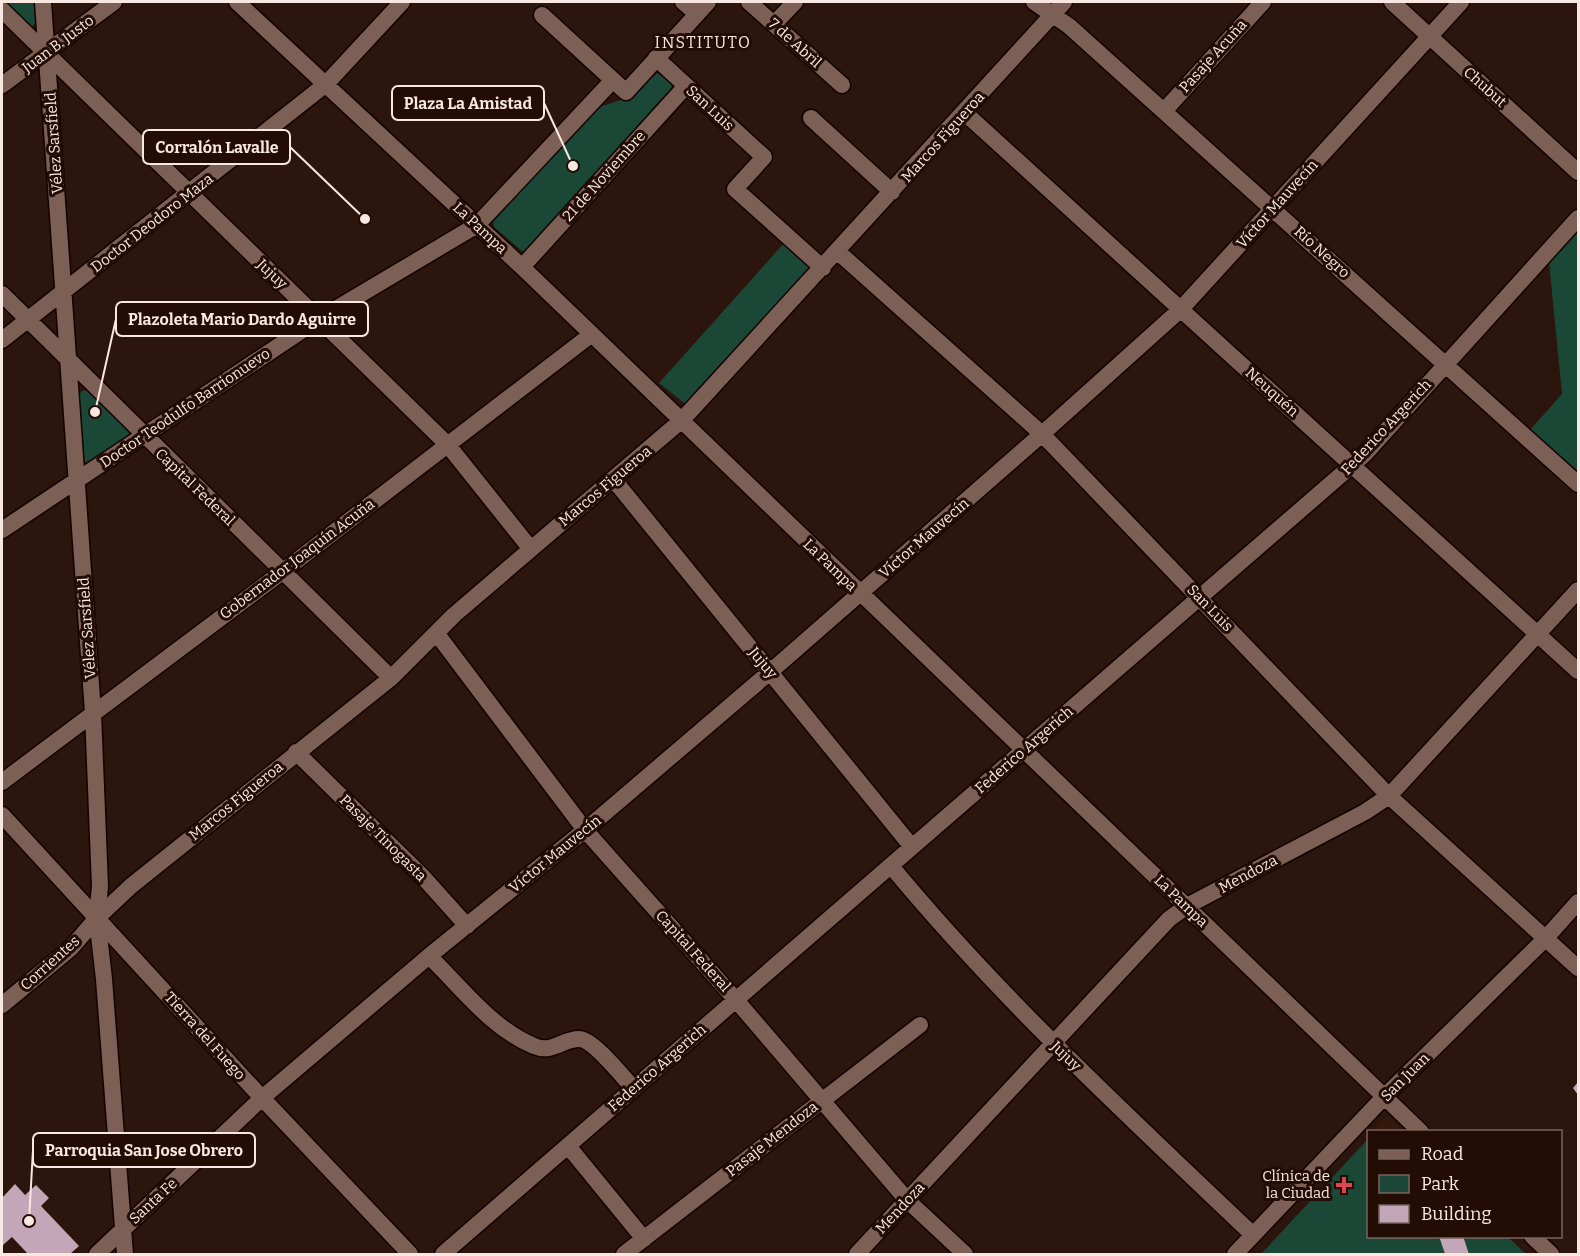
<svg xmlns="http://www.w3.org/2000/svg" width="1580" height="1256" font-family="Bitter,serif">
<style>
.built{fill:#35180c}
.green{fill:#1a4736}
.building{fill:#c3a6b8}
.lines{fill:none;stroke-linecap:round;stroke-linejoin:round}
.street-casing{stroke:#130200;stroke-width:19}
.street{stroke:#7d6055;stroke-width:16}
.health-dot{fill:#e0444e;stroke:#220c04;stroke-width:2}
.labels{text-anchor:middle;stroke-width:6;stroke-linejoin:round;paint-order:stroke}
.street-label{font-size:15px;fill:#f9e8e2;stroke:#220c04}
.poi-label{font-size:15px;fill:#f9e8e2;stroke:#220c04;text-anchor:end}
.neighbourhood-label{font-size:16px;letter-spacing:1.5px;fill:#f9e8e2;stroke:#220c04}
.leader{fill:none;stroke:#f9e8e2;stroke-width:2}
.callout-dot{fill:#f9e8e2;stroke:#220c04;stroke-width:2}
.callout{fill:#220c04;stroke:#f9e8e2;stroke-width:2}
.callout-label{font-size:16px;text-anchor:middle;font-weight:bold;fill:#f9e8e2}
</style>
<rect width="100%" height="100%" fill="#2c150c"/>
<!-- built -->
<path class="built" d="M 1389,1117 L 1404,1131 L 1370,1132 L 1381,1120 Z"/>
<!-- green -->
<path class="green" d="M 2,2 L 37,2 L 38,19 L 33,26 L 24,23 Z
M 657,73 L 671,82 L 672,92 L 527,251 L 522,251 L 494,227 L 493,219 L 597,108 L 629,97 Z
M 1578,229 L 1578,475 L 1529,431 L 1562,394 L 1549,262 Z
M 785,242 L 809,268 L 808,275 L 693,400 L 684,403 L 659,383 Z
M 83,390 L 91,392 L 126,427 L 129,434 L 126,442 L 90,463 L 86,463 L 83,459 L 78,396 Z
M 1368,1139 L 1368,1236 L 1440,1237 L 1445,1254 L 1261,1254 Z
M 1463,1237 L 1508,1237 L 1526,1254 L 1469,1254 Z"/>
<!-- building -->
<path class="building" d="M 1578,1082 L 1578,1095 L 1573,1088 Z
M 15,1184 L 25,1195 L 36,1185 L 49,1198 L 41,1206 L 79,1246 L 70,1254 L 28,1254 L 12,1237 L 3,1245 L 2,1243 L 2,1198 Z
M 1439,1236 L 1463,1236 L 1469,1254 L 1445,1254 Z"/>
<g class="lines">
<defs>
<path id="street" d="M 43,2 L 93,713 L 100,886 L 97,918 L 104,979 L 125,1254
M 237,2 L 522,267 L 1421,1132
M 683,2 L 697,14
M 749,2 L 842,85
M 1034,2 L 1069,26 L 1578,484
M 1392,2 L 1578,172
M 2,10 L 447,444 L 530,548
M 542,15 L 626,92 L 708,2
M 774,24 L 795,2
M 656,58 L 764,157 L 735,189 L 823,268
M 2,85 L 114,2
M 1164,111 L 1263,2
M 965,113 L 1578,671
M 811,118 L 892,192
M 838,252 L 1042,434 L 1389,796 L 1578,968
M 522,267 L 686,86
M 2,294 L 391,678
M 2,340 L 326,84 L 402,2
M 614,480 L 912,847
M 2,530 L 319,319 L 477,225 L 613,80
M 437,634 L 585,830 L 736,1000 L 907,1200 L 965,1254
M 296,752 L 424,878 L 467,926
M 2,782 L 282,572 L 592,334
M 2,815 L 262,1098 L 410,1254
M 891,866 C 1001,999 1128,1116 1253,1235
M 429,956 C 461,987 492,1029 534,1046 C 552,1054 562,1039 579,1039 C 593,1039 623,1077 633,1088
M 2,1005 L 71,948 L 97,918 L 131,886 L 391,678 L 454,615 L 682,420 L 1064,2
M 568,1146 L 644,1239
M 1532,1236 L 1551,1254
M 97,1254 L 262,1098 L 429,956 L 585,830 L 770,672 L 1042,434 L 1180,310 L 1461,2
M 443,1254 L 1365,454 L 1578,218
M 624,1254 L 920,1025
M 857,1254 L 1169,919 L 1187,906 L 1365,812 L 1389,796 L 1578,590
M 1235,1254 L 1384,1097 L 1545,939 L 1578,902"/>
</defs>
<!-- street casing -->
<use href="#street" class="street-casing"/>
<!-- street -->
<use href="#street" class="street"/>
</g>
<!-- markers -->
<path class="health-dot" d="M1341 1176h6v6h6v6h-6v6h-6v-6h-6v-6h6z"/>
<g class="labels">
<!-- street labels -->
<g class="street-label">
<text transform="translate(795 43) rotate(42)" y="5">7 de Abril</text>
<text transform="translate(58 44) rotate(-37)" y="5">Juan B. Justo</text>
<text transform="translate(1213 56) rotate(-48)" y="5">Pasaje Acuña</text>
<text transform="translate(1485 87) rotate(42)" y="5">Chubut</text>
<text transform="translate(710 108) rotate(43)" y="5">San Luis</text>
<text transform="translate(943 137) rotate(-48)" y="5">Marcos Figueroa</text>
<text transform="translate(54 143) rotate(-94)" y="5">Vélez Sarsfield</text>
<text transform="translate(604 176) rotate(-48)" y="5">21 de Noviembre</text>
<text transform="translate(1277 204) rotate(-48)" y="5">Víctor Mauvecín</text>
<text transform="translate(152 223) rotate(-38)" y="5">Doctor Deodoro Maza</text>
<text transform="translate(480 228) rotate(43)" y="5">La Pampa</text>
<text transform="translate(1322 252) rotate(42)" y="5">Río Negro</text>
<text transform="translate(272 274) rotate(44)" y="5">Jujuy</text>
<text transform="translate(1272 392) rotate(42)" y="5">Neuquén</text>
<text transform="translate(185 408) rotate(-34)" y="5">Doctor Teodulfo Barrionuevo</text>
<text transform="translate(1386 427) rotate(-47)" y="5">Federico Argerich</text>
<text transform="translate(605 486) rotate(-40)" y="5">Marcos Figueroa</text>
<text transform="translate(195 487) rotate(44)" y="5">Capital Federal</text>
<text transform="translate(924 538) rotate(-41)" y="5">Víctor Mauvecín</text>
<text transform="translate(297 559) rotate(-37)" y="5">Gobernador Joaquín Acuña</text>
<text transform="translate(830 565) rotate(44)" y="5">La Pampa</text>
<text transform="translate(1210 608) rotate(46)" y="5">San Luis</text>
<text transform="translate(87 628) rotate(-94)" y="5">Vélez Sarsfield</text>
<text transform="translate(763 663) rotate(51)" y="5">Jujuy</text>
<text transform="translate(1024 750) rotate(-41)" y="5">Federico Argerich</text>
<text transform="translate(236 801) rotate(-39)" y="5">Marcos Figueroa</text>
<text transform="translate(383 838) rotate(45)" y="5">Pasaje Tinogasta</text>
<text transform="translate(555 854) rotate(-39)" y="5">Víctor Mauvecín</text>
<text transform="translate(1248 874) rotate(-28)" y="5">Mendoza</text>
<text transform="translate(1181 901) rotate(44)" y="5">La Pampa</text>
<text transform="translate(693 951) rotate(48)" y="5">Capital Federal</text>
<text transform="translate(50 963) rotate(-42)" y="5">Corrientes</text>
<text transform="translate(205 1036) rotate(48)" y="5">Tierra del Fuego</text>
<text transform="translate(1066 1056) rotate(44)" y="5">Jujuy</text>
<text transform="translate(657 1068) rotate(-41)" y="5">Federico Argerich</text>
<text transform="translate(1405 1077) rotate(-45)" y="5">San Juan</text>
<text transform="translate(772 1139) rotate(-38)" y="5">Pasaje Mendoza</text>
<text transform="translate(153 1201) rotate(-43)" y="5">Santa Fe</text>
<text transform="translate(900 1208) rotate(-47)" y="5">Mendoza</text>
</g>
<!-- poi labels -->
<g class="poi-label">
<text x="1330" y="1181">Clínica de<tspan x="1330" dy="17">la Ciudad</tspan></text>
</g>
<!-- neighbourhood labels -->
<g class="neighbourhood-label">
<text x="703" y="48">INSTITUTO</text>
</g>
</g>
<!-- callouts -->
<path class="leader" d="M573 166L544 103M365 219L290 147M95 412L116 319M29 1221L33 1150"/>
<g class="callout-dot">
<circle cx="573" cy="166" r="6"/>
<circle cx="365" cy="219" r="6"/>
<circle cx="95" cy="412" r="6"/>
<circle cx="29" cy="1221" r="6"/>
</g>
<g class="callout">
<rect x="392" y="86" width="152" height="34" rx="6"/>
<rect x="143" y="130" width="147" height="34" rx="6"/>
<rect x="116" y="302" width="252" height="34" rx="6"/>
<rect x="33" y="1133" width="222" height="34" rx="6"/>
</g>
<g class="callout-label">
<text x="468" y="109">Plaza La Amistad</text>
<text x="217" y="153">Corralón Lavalle</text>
<text x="242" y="325">Plazoleta Mario Dardo Aguirre</text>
<text x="144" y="1156">Parroquia San Jose Obrero</text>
</g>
<!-- border -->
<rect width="1580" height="1256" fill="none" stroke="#f9e8e2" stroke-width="6"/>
<!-- legend -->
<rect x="1367" y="1130" width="195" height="108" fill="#220c04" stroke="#78645d" stroke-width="1.5"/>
<rect x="1379" y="1150" width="30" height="9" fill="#7d6055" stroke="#78645d" stroke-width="1.5"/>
<text x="1421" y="1160" font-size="18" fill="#f9e8e2">Road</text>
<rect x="1379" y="1175" width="30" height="18" fill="#1a4736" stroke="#78645d" stroke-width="1.5"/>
<text x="1421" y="1190" font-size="18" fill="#f9e8e2">Park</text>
<rect x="1379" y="1205" width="30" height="18" fill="#c3a6b8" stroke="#78645d" stroke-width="1.5"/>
<text x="1421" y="1220" font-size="18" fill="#f9e8e2">Building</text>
</svg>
